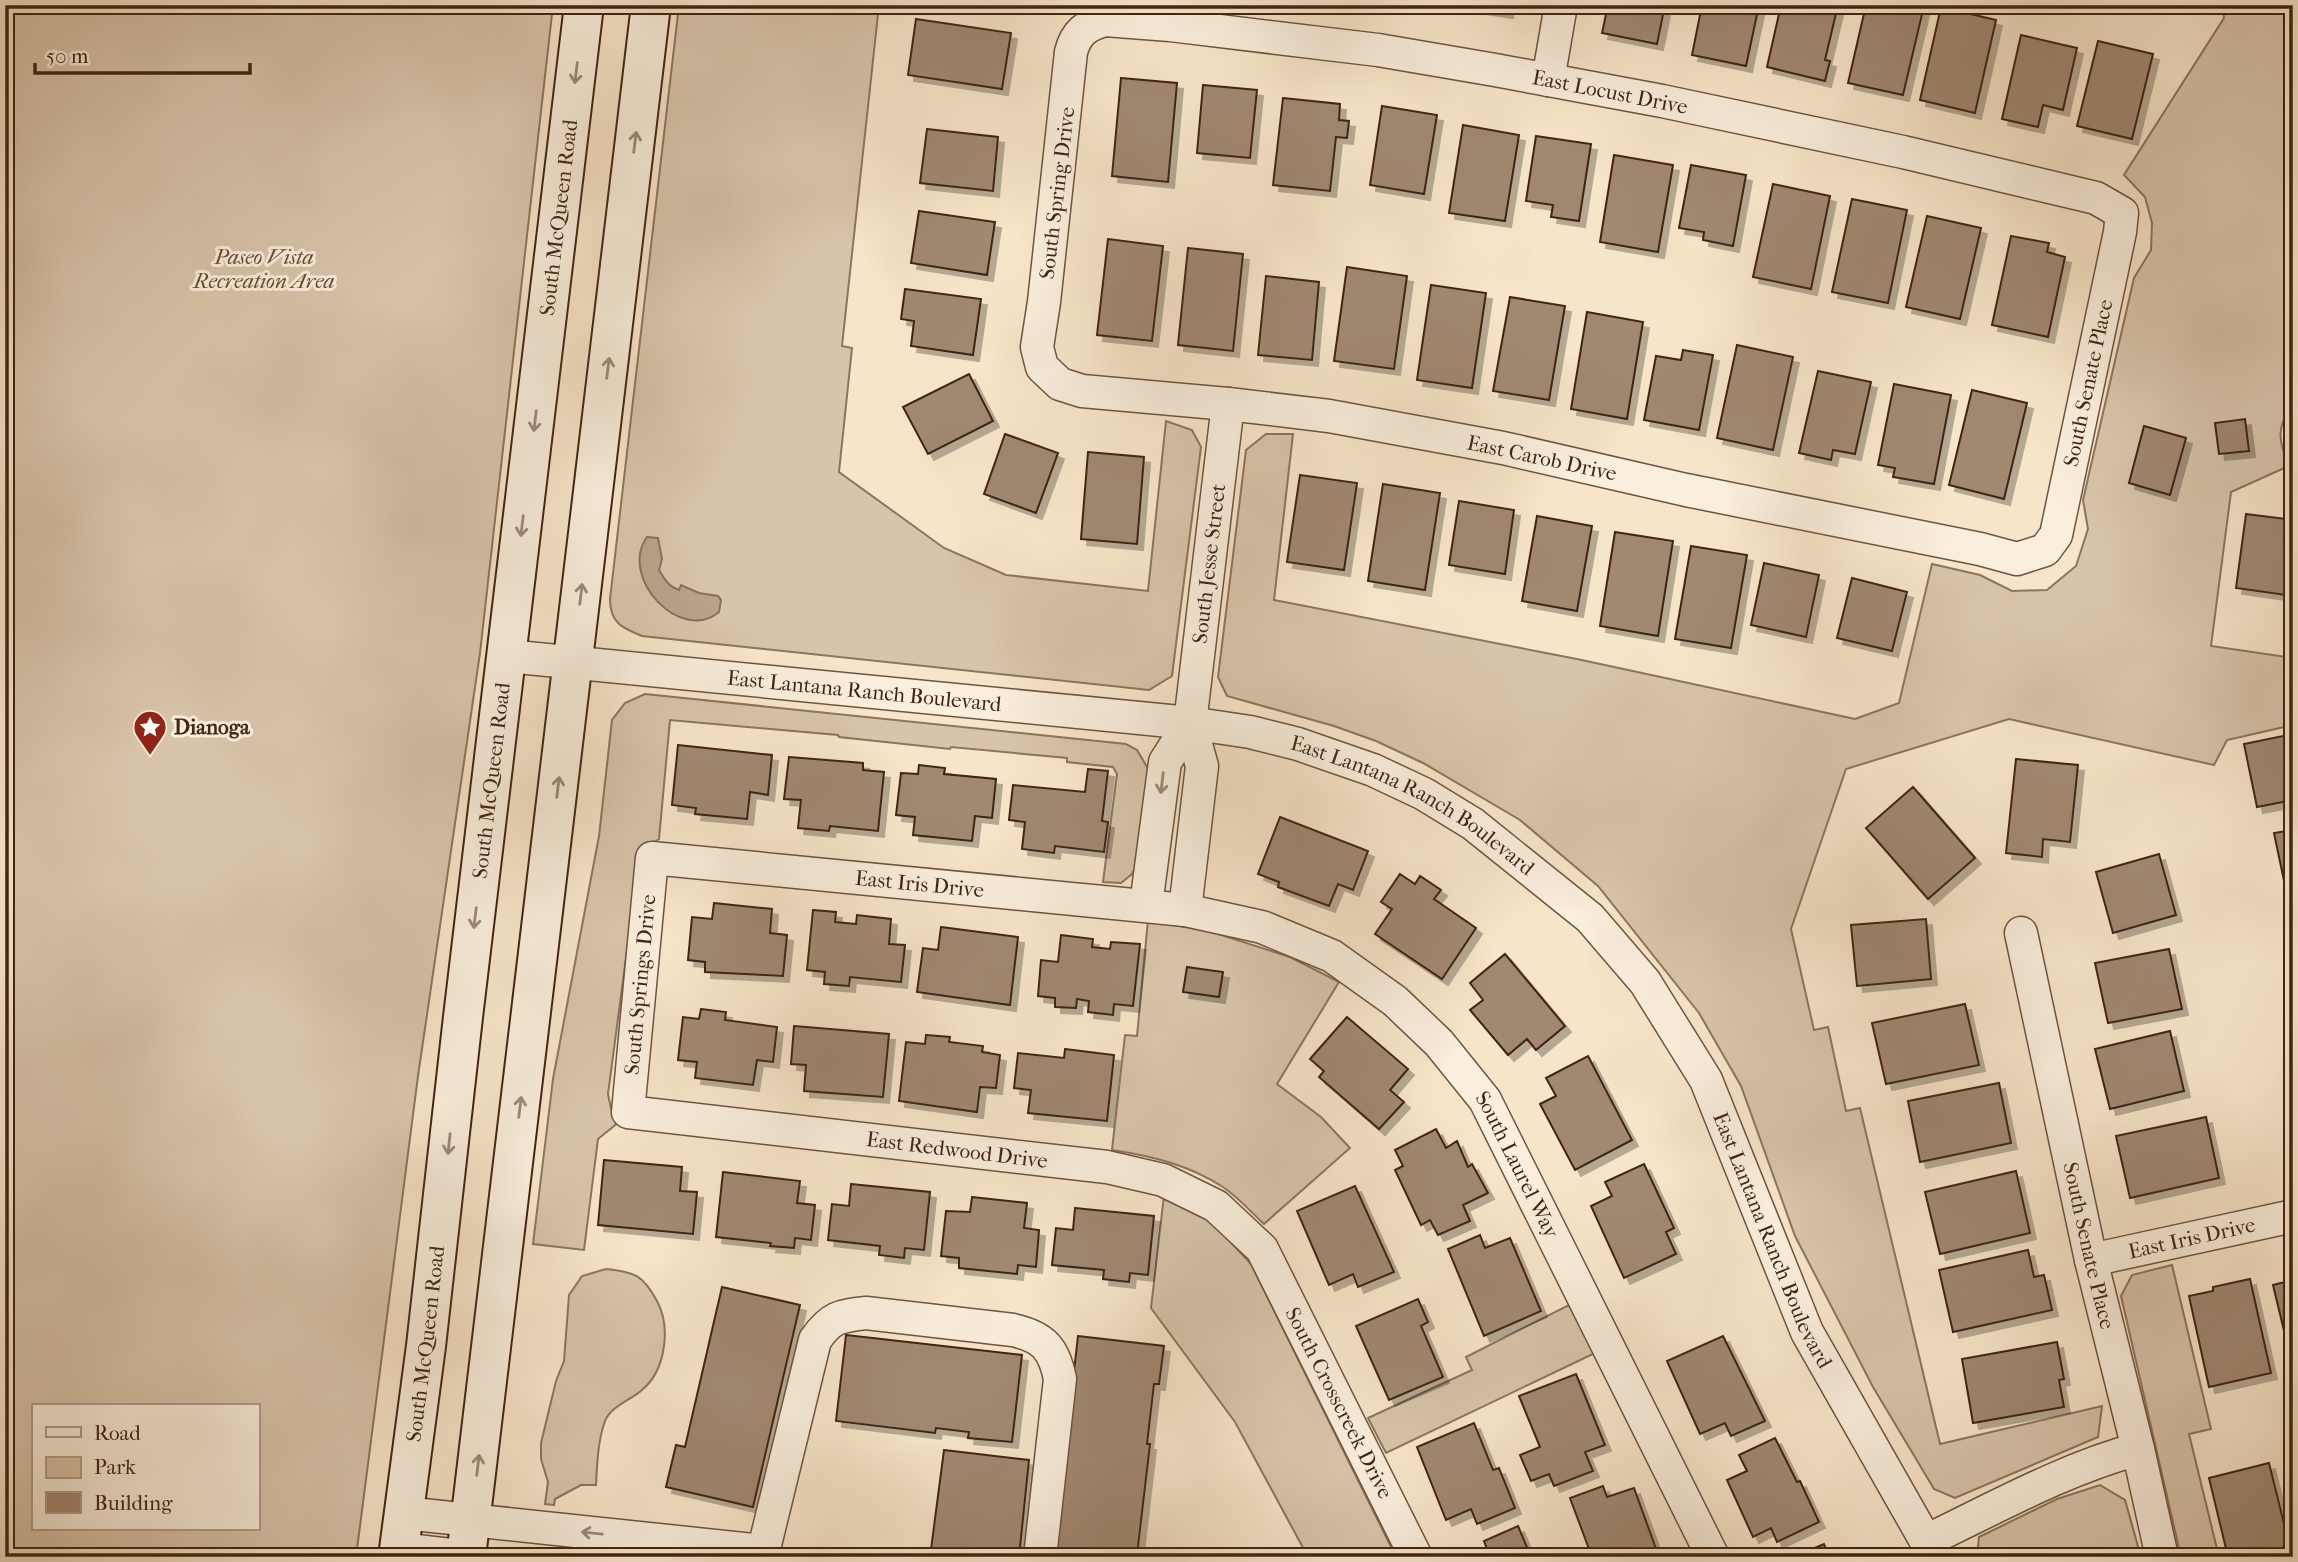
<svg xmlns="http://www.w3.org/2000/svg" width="2298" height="1562" font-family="'IM FELL French Canon',serif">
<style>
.green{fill:#d8c4aa;stroke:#8c745e;stroke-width:2;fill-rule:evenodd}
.water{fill:#b9a38b;stroke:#89705b;stroke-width:2}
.building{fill:#a08871;stroke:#412412;stroke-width:2;filter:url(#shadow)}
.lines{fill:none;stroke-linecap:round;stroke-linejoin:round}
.street-casing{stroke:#6e5440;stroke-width:35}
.secondary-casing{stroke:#412412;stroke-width:42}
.street{stroke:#faeedc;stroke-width:32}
.secondary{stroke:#faeedc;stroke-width:38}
.oneway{stroke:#9e8977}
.labels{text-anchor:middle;stroke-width:6;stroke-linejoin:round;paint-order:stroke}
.street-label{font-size:21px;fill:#412412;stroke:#faeedc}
.park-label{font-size:21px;font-style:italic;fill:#674c38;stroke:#faeedc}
.poi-label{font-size:21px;font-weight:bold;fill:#412412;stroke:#faeedc;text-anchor:start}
</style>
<defs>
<filter id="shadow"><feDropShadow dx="6" dy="6" stdDeviation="0" flood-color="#0004"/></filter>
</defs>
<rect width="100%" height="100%" fill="#f7e5c9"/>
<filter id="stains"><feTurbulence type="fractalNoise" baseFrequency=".00286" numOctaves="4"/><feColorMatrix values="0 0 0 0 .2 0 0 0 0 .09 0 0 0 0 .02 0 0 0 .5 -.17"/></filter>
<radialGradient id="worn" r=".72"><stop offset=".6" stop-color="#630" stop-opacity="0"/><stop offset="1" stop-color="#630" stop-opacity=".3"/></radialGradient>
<!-- green -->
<path class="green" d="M 5,5 L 553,5 L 480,653 L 418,1076 L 356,1557 L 5,1557 ZM 257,1406 L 257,1529 L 33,1529 L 33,1406 Z
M 679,5 L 879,5 L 842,346 L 852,348 L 839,472 L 944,548 L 1006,575 L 1148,591 L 1166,421 L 1192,430 L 1201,447 L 1172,676 L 1149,690 L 642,636 C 622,628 610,623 610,599 Z
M 2222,5 L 2293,5 L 2293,403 C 2276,428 2278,440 2289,466 L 2231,492 L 2211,646 L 2293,658 L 2293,725 L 2227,740 L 2214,765 L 2009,719 L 1846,769 L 1791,929 L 1814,1030 L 1828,1027 L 1846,1111 L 1860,1108 L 1940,1444 L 2102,1406 L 2098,1437 L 1955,1498 L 1934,1489 L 1873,1387 L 1795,1236 L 1741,1086 L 1699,1013 L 1598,886 L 1520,820 L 1423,763 L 1376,741 L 1334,726 L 1227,696 L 1218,677 L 1246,450 L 1266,434 L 1293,434 L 1274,600 L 1577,659 L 1855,719 L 1899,703 L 1932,564 L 1980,575 L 2012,591 L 2047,590 L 2076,566 L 2088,529 L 2083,500 L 2134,278 L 2151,250 L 2152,223 L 2145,197 L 2124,175 L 2224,18 Z
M 645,694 L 1126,744 L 1137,750 L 1150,772 L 1139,860 L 1132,874 L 1121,883 L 1103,882 L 1117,774 L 1113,767 L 1067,762 L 1067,758 L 951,747 L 950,749 L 839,737 L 838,735 L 670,720 L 659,839 L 640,852 L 608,1094 L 611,1109 L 619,1122 L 598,1139 L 584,1250 L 533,1244 L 553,1079 L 599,836 L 612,720 L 625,703 Z
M 1148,920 L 1212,932 L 1290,957 L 1339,982 L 1277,1084 L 1321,1117 L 1350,1148 L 1264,1224 C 1251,1212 1238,1197 1223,1187 C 1189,1165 1152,1156 1112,1150 L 1125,1035 L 1137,1036 Z
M 1164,1195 L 1212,1222 L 1251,1264 L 1396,1557 L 1308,1557 L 1235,1422 L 1151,1308 Z
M 2172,1265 L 2211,1429 L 2189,1434 L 2219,1557 L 2181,1557 L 2121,1296 L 2132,1275 Z
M 606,1269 C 635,1272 643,1275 657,1301 C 671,1327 666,1370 642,1390 C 631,1400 611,1406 605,1421 C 598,1440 597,1464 596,1485 L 581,1485 L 555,1499 L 554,1505 L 545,1504 L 548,1482 L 541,1459 L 541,1443 L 556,1381 L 564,1361 L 569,1295 L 582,1276 Z
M 1569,1305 L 1595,1353 L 1386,1453 L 1368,1418 L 1472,1370 L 1466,1357 Z
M 2100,1485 L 2125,1500 L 2141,1557 L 1977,1557 L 1979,1537 L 2057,1499 Z"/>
<!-- water -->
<path class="water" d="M 647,537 L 658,538 L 662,559 L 659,570 C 665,580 668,586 679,590 L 681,585 L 699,593 L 718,596 L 721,600 L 719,612 C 681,644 618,578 647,537 Z"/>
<!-- building -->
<path class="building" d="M 1460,5 L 1508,5 L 1507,12 Z
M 1608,5 L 1665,5 L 1657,44 L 1602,33 Z
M 1702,5 L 1759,5 L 1746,66 L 1692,55 Z
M 1781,5 L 1838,5 L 1825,60 L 1830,61 L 1825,81 L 1767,67 Z
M 1866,5 L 1902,5 L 1923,10 L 1903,95 L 1848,83 Z
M 1941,7 L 1996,20 L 1975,113 L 1920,100 Z
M 916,19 L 1011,33 L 1002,89 L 908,75 Z
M 2021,35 L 2077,48 L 2063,110 L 2043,105 L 2038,127 L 2002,119 Z
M 2098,41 L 2153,54 L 2132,139 L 2077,126 Z
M 1121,78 L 1177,83 L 1168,182 L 1112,176 Z
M 1203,85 L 1257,90 L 1250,158 L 1197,153 Z
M 1283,98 L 1340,104 L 1339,120 L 1349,121 L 1347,138 L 1336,137 L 1330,191 L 1273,185 Z
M 1382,106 L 1437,115 L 1424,194 L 1370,185 Z
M 1463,125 L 1519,135 L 1505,221 L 1449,213 Z
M 927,129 L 998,137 L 993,191 L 920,183 Z
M 1536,136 L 1591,144 L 1579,221 L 1551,217 L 1553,205 L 1526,201 Z
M 1614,155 L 1673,165 L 1658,252 L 1600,242 Z
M 1691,165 L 1746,175 L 1733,246 L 1703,240 L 1704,232 L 1679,228 Z
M 1773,184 L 1830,196 L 1811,289 L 1753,277 Z
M 1852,199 L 1907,210 L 1888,303 L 1832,292 Z
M 919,211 L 995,222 L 987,275 L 911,263 Z
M 1927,216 L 1981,228 L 1960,319 L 1906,307 Z
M 2011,236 L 2049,243 L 2047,252 L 2065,257 L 2048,337 L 1992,325 Z
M 1108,239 L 1163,246 L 1152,341 L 1097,335 Z
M 1188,248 L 1243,254 L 1233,351 L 1178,345 Z
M 1347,267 L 1407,276 L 1394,369 L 1334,361 Z
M 1266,276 L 1319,282 L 1312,360 L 1258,355 Z
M 1431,285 L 1486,293 L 1472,388 L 1417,380 Z
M 905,289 L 981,299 L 973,355 L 911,346 L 914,321 L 901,319 Z
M 1510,297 L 1565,306 L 1549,400 L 1493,391 Z
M 1587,312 L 1643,322 L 1627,419 L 1571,409 Z
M 1737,345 L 1793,357 L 1773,450 L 1717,438 Z
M 1683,350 L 1713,355 L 1699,430 L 1644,420 L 1656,356 L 1681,360 Z
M 1818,371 L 1871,382 L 1855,454 L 1833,450 L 1831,460 L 1799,453 Z
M 969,374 L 993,421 L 928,454 L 903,407 Z
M 1894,384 L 1951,395 L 1934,484 L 1893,477 L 1895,468 L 1878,465 Z
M 1972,390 L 2027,403 L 2004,499 L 1949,485 Z
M 2245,419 L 2249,451 L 2219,454 L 2215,423 Z
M 2144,426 L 2186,438 L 2170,495 L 2129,483 Z
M 1005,434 L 1058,453 L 1036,513 L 984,494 Z
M 1088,452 L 1144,457 L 1137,544 L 1081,539 Z
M 1300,475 L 1357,483 L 1344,570 L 1287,562 Z
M 1383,484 L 1440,493 L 1425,590 L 1368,581 Z
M 1459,501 L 1514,510 L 1505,574 L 1449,565 Z
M 2246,514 L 2293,520 L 2293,596 L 2236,588 Z
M 1537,516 L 1592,526 L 1577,611 L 1522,601 Z
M 1615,532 L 1673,541 L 1658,636 L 1600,626 Z
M 1691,546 L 1747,555 L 1731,648 L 1675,639 Z
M 1764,563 L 1819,575 L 1806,637 L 1751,625 Z
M 1852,578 L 1907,592 L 1892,651 L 1837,638 Z
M 2293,734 L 2293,800 L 2257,807 L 2244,744 Z
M 678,745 L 772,755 L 768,795 L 750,792 L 747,819 L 695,814 L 696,808 L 672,805 Z
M 789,757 L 863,763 L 863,770 L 884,772 L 878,831 L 830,826 L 829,831 L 798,828 L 801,800 L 784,799 Z
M 2016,759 L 2078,765 L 2070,842 L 2043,839 L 2042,857 L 2006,853 Z
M 919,765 L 945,768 L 944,774 L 996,779 L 992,818 L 975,816 L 972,841 L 913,835 L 915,817 L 896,815 L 901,773 L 918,774 Z
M 1088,769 L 1108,771 L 1102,821 L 1108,822 L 1104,852 L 1055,846 L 1054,853 L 1022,849 L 1025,822 L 1009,820 L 1013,785 L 1085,792 Z
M 1913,787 L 1975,858 L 1928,899 L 1866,828 Z
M 1280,817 L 1368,851 L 1353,890 L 1338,884 L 1329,906 L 1278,887 L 1279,882 L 1258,874 Z
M 2293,830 L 2293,894 L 2287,895 L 2274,833 Z
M 2159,854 L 2176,915 L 2113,933 L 2096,872 Z
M 1400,874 L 1415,884 L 1420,876 L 1441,890 L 1434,899 L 1476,928 L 1442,979 L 1375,934 L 1392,909 L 1381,902 Z
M 714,903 L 772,909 L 770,933 L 787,935 L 783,976 L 705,972 L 705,962 L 688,960 L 692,917 L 712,919 Z
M 813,910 L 836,912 L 835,922 L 856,924 L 857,915 L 891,919 L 889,944 L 905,945 L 901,982 L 850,977 L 849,986 L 824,984 L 825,972 L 807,970 Z
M 1926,919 L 1931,979 L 1857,986 L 1851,925 Z
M 941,927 L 1018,937 L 1010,1005 L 917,992 L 923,948 L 938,950 Z
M 1061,935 L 1093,939 L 1092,947 L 1110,949 L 1111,942 L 1140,944 L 1133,1006 L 1114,1004 L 1113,1015 L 1088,1012 L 1089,1001 L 1077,999 L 1076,1008 L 1055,1007 L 1055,998 L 1038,996 L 1041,960 L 1058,962 Z
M 2169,949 L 2182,1009 L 2108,1023 L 2095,963 Z
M 1505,954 L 1565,1026 L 1536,1050 L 1527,1039 L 1508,1055 L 1470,1010 L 1483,1000 L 1470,983 Z
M 1187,967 L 1223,972 L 1219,997 L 1183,992 Z
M 1965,1004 L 1979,1065 L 1886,1084 L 1872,1023 Z
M 701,1009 L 726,1012 L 725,1020 L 777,1027 L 773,1062 L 757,1060 L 753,1085 L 695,1078 L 697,1062 L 678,1060 L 683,1017 L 699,1019 Z
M 1347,1017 L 1408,1069 L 1390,1090 L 1404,1102 L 1379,1129 L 1319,1077 L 1324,1071 L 1310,1059 Z
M 794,1026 L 889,1034 L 883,1097 L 804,1091 L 806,1065 L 791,1064 Z
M 2170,1031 L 2184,1091 L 2110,1109 L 2095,1049 Z
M 926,1035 L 950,1037 L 949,1042 L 983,1046 L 982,1052 L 1000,1055 L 996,1088 L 980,1087 L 977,1112 L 899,1101 L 906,1042 L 925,1044 Z
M 1065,1049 L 1114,1055 L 1107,1121 L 1028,1113 L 1031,1090 L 1014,1088 L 1018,1053 L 1064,1058 Z
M 1588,1056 L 1632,1140 L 1575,1170 L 1540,1104 L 1556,1096 L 1546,1078 Z
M 1999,1083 L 2011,1143 L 1920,1162 L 1908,1101 Z
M 2206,1117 L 2219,1178 L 2130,1198 L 2116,1136 Z
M 1436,1129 L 1446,1148 L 1457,1141 L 1468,1167 L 1472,1164 L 1488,1193 L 1463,1205 L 1470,1221 L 1438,1235 L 1430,1220 L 1421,1225 L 1395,1170 L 1403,1166 L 1395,1150 Z
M 604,1160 L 682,1167 L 680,1191 L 697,1192 L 693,1234 L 598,1225 Z
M 1644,1164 L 1674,1228 L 1666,1232 L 1676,1254 L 1624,1278 L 1591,1206 L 1612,1196 L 1605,1182 Z
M 2016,1171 L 2030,1233 L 1940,1254 L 1925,1192 Z
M 723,1172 L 800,1181 L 797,1203 L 815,1205 L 811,1240 L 795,1238 L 794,1248 L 770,1246 L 771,1243 L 716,1237 Z
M 851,1184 L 930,1192 L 924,1250 L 905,1248 L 904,1258 L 879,1255 L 880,1246 L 828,1240 L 832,1204 L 849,1206 Z
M 1355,1186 L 1394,1272 L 1358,1287 L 1353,1274 L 1329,1285 L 1297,1211 Z
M 972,1197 L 1027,1203 L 1024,1228 L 1039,1230 L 1036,1267 L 1018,1265 L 1017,1274 L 959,1268 L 959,1258 L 941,1256 L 946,1211 L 970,1212 Z
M 1075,1208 L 1154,1216 L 1148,1275 L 1130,1273 L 1129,1282 L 1103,1279 L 1104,1270 L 1052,1265 L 1056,1228 L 1073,1230 Z
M 1480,1235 L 1485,1248 L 1510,1238 L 1541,1311 L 1484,1336 L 1448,1249 Z
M 2028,1250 L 2034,1277 L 2044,1275 L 2052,1310 L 1953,1332 L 1939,1270 Z
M 2250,1279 L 2271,1373 L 2209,1387 L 2189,1296 L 2213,1291 L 2213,1287 Z
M 2293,1280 L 2293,1337 L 2286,1339 L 2273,1285 Z
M 722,1287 L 800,1305 L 753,1507 L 666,1487 L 676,1445 L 685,1447 Z
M 1418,1299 L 1428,1322 L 1421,1326 L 1443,1377 L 1389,1400 L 1356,1326 Z
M 846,1335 L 1022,1355 L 1012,1442 L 968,1438 L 969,1432 L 936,1428 L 935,1433 L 836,1421 Z
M 1078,1336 L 1164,1346 L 1159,1384 L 1154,1384 L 1147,1444 L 1150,1444 L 1137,1555 L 1142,1557 L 1053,1557 Z
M 1723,1336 L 1765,1421 L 1731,1436 L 1725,1423 L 1700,1434 L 1667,1361 Z
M 2057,1342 L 2064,1379 L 2059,1380 L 2064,1407 L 1973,1423 L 1962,1359 Z
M 1576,1374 L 1605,1445 L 1585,1452 L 1593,1471 L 1554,1486 L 1549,1474 L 1531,1481 L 1520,1455 L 1540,1447 L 1519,1396 Z
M 1474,1423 L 1493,1470 L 1499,1468 L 1515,1508 L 1477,1524 L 1471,1509 L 1446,1520 L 1417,1447 Z
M 1775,1438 L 1797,1482 L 1800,1481 L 1819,1522 L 1777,1542 L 1771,1528 L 1753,1537 L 1727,1480 L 1747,1471 L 1739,1455 Z
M 944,1450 L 1029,1460 L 1019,1557 L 930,1557 Z
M 2269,1463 L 2291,1552 L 2270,1557 L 2228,1557 L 2209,1478 Z
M 1603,1486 L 1607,1497 L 1634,1488 L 1659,1557 L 1592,1557 L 1570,1498 Z
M 1518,1526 L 1531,1557 L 1490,1557 L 1484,1541 Z
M 1824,1544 L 1829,1557 L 1793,1557 Z"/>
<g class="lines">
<defs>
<g id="street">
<path d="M 1105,20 L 1170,25 L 1378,50 L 1495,70 L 1662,101 L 1903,152 L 2096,198 L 2122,213 L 2120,232 L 2056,535 L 2045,550 L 2017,559 L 1980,549 L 1686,490 L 1503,448 L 1329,416 L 1228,404 L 1082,391 L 1060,384 L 1042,367 L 1037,347 L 1044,302 L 1071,52 C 1076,33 1086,25 1105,20 Z"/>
<path d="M 1548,80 L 1561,5"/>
<path id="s1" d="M 506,656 L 1190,723 L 1250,732 L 1298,744 L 1373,770 L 1424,794 L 1473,824 L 1590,918 L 1645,982 L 1706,1080 L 1807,1332 L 1935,1557"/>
<path d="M 1146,905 L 1165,762 L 1190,723"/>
<path id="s2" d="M 1185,910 L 1202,766 L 1190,723 L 1228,404"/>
<path id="s3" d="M 2021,933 L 2091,1260 L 2138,1449 L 2162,1557"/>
<path id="s4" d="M 2091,1260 L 2293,1216"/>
<path d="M 404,1513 L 763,1551"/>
<path d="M 1926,1541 C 1995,1508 2064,1469 2138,1449"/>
<path d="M 399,1549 L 468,1557"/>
<path d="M 762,1557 L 815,1340 C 831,1317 839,1316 866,1313 L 1013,1330 C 1044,1337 1054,1349 1060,1379 L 1040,1557"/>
<path id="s5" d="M 1416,1557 L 1262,1249 L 1216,1206 L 1163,1180 L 1107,1167 L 628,1112 L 652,858 L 1185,910 L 1262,927 L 1332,956 L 1395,1001 L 1439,1043 L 1485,1100 L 1713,1557"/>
</g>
<g id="secondary">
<path id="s6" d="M 398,1557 L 426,1346 L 463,1017 L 584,5"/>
<path d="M 466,1557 L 651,5"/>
</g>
</defs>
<!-- street casing -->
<use href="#street" class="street-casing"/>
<!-- secondary casing -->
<use href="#secondary" class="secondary-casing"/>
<!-- street -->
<use href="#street" class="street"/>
<!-- secondary -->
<use href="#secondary" class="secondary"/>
</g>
<!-- one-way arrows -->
<defs><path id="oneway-shaft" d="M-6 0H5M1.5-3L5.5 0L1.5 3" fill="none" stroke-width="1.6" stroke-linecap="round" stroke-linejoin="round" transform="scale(1.75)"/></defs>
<g class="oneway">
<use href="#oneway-shaft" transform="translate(576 73) rotate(97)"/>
<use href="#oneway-shaft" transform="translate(635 142) rotate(-83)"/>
<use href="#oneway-shaft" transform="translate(608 368) rotate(-83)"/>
<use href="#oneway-shaft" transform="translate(535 421) rotate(97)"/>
<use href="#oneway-shaft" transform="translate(522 526) rotate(97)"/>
<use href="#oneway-shaft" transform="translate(581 594) rotate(-83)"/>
<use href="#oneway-shaft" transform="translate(1162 783) rotate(97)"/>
<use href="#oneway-shaft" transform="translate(558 787) rotate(-83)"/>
<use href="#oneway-shaft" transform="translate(475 918) rotate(97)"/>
<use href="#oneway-shaft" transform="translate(520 1107) rotate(-83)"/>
<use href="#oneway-shaft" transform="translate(449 1144) rotate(96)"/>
<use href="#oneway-shaft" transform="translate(478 1465) rotate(-83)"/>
<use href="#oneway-shaft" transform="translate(592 1533) rotate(-174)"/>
</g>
<!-- icons -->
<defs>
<symbol id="sight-pin" viewBox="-11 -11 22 30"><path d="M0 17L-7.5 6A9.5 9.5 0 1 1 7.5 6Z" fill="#8f2418" stroke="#faeedc"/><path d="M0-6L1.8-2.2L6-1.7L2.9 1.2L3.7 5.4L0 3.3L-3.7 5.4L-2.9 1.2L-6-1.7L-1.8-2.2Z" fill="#fff"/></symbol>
</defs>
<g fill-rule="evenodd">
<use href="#sight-pin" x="131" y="708" width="38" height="52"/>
</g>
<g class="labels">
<!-- street labels -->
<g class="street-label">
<text transform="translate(1610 92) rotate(11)" y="7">East Locust Drive</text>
<text transform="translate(1057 193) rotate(-83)" y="7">South Spring Drive</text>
<text dy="7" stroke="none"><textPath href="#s6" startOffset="1349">South McQueen Road</textPath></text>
<text transform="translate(2088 383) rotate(-78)" y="7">South Senate Place</text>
<text transform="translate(1542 458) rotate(12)" y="7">East Carob Drive</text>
<text dy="7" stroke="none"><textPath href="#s2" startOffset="350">South Jesse Street</textPath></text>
<text dy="7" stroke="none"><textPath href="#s1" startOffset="360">East Lantana Ranch Boulevard</textPath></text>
<text dy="7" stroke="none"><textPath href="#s6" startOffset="782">South McQueen Road</textPath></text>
<text dy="7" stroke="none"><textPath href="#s1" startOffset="928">East Lantana Ranch Boulevard</textPath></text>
<text dy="7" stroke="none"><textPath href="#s5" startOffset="1530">East Iris Drive</textPath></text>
<text dy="7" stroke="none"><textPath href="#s5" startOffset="1134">South Springs Drive</textPath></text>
<text transform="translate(957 1150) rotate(7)" y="7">East Redwood Drive</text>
<text dy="7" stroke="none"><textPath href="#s5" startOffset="2235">South Laurel Way</textPath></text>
<text dy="7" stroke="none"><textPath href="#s4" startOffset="103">East Iris Drive</textPath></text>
<text dy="7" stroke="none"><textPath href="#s1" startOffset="1514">East Lantana Ranch Boulevard</textPath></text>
<text dy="7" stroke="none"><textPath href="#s3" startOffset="320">South Senate Place</textPath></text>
<text dy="7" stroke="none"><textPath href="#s6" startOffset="215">South McQueen Road</textPath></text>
<text transform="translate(1339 1403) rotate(63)" y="7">South Crosscreek Drive</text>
</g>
<!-- park labels -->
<g class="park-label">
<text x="264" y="264">Paseo Vista<tspan x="264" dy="24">Recreation Area</tspan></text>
</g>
<!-- poi labels -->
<g class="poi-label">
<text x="174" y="734">Dianoga</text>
</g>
</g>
<!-- margin -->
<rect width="2298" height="1562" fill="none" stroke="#f7e5c9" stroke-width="28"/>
<rect x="7" y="7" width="2284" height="1548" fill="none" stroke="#412412" stroke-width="3.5"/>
<rect x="14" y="14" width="2270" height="1534" fill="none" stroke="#412412" stroke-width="2"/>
<!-- legend -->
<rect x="32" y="1404" width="228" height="126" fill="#faeedc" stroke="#b09d8b" stroke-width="2"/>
<rect x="46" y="1427" width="35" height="10" fill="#faeedc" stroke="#b09d8b" stroke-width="2"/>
<text x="94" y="1440" font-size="21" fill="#412412">Road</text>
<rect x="46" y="1457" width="35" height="21" fill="#d8c4aa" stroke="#b09d8b" stroke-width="2"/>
<text x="94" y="1474" font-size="21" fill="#412412">Park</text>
<rect x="46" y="1492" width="35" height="21" fill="#a08871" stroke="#b09d8b" stroke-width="2"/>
<text x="94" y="1510" font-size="21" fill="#412412">Building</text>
<!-- scale -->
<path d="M35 63v10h215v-10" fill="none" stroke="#412412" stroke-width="3.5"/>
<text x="46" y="63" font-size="21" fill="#412412" stroke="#faeedc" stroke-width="5" paint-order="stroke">50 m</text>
<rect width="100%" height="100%" filter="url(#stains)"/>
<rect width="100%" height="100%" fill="url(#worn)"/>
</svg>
